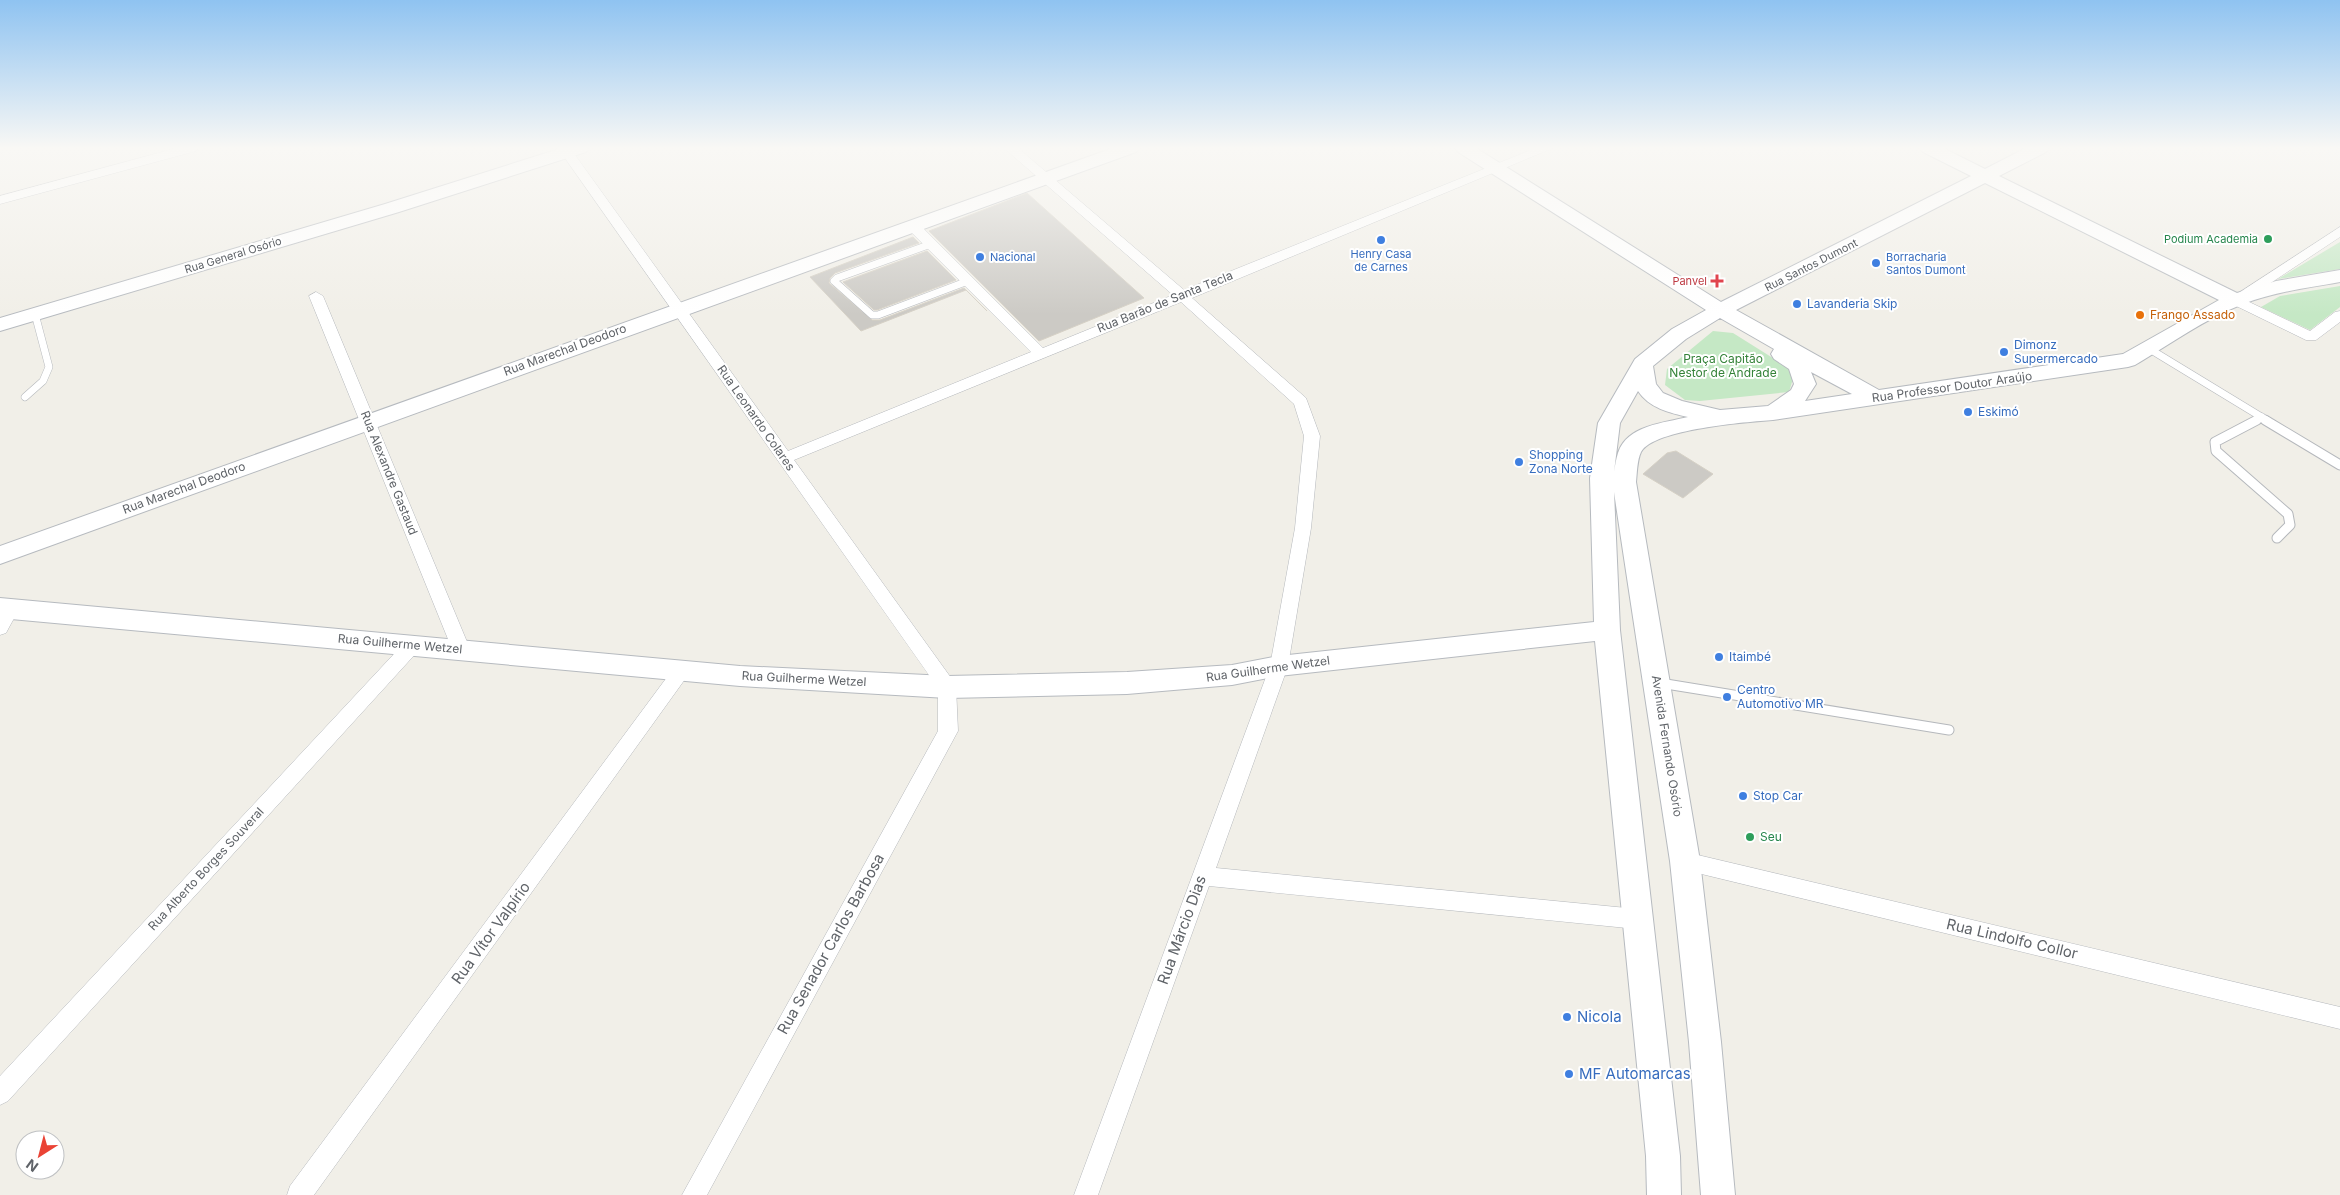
<svg xmlns="http://www.w3.org/2000/svg" width="2340" height="1195" font-family="Inter,sans-serif">
<style>
.green{fill:#c5e8c5}
.building{fill:#cccac5;stroke:#d6d1c6}
.lines{fill:none;stroke-linecap:round;stroke-linejoin:round}
.lane-far1-casing{stroke:#b5b8bc;stroke-width:8}
.lane-casing{stroke:#b5b8bc;stroke-width:11}
.street-casing{stroke:#b5b8bc;stroke-width:1}
.secondary-casing{stroke:#b6babf;stroke-width:2}
.lane-far1{stroke:#fff;stroke-width:7}
.lane{stroke:#fff;stroke-width:9}
.street{fill:#fff;fill-rule:evenodd}
.secondary{fill:#fff;fill-rule:evenodd}
.leisure-dot{fill:#2e9e5b;stroke:#fff;stroke-width:2}
.shop-dot{fill:#3f7fe0;stroke:#fff;stroke-width:2}
.health-dot{fill:#e0444e;stroke:#fff;stroke-width:2}
.food-dot{fill:#e8710a;stroke:#fff;stroke-width:2}
.labels{text-anchor:middle;stroke-width:4;stroke-linejoin:round;paint-order:stroke}
.far-leisure-label{font-size:11px;fill:#27864d;stroke:#fff;text-anchor:end}
.far-shop-label{font-size:11px;fill:#366cbe;stroke:#fff;text-anchor:start}
.far-street-label{font-size:11px;fill:#5f6368;stroke:#fff}
.far-health-label{font-size:11px;fill:#be3a42;stroke:#fff;text-anchor:end}
.street-label{font-size:12px;fill:#5f6368;stroke:#fff}
.shop-label{font-size:12px;fill:#366cbe;stroke:#fff;text-anchor:start}
.food-label{font-size:12px;fill:#c56008;stroke:#fff;text-anchor:start}
.park-label{font-size:12px;fill:#348238;stroke:#fff}
.leisure-label{font-size:12px;fill:#27864d;stroke:#fff;text-anchor:start}
.near-street-label{font-size:15px;fill:#5f6368;stroke:#fff}
.near-shop-label{font-size:15px;fill:#366cbe;stroke:#fff;text-anchor:start}
</style>
<rect width="100%" height="100%" fill="#f1efe8"/>
<!-- green -->
<path class="green" d="M 2340,242 L 2340,269 L 2278,279 Z
M 2340,286 L 2340,307 L 2310,330 L 2261,307 L 2280,296 Z
M 1713,331 L 1733,333 L 1795,372 L 1789,392 L 1700,401 L 1685,400 L 1665,385 L 1667,369 Z"/>
<!-- building -->
<path class="building" d="M 1027,193 L 1144,298 L 1039,341 L 929,231 Z
M 913,237 L 919,243 L 835,273 L 830,278 L 829,283 L 872,320 L 880,320 L 964,288 L 987,311 L 966,290 L 861,331 L 810,277 Z
M 927,251 L 956,280 L 877,310 L 874,310 L 843,282 Z
M 1676,451 L 1713,474 L 1683,498 L 1643,474 L 1667,453 Z"/>
<g class="lines">
<defs>
<path id="lane-far1" d="M 931,244 L 837,278 L 834,281 L 872,315 L 878,315 L 968,281
M 2148,348 L 2268,421
M 25,397 L 43,381 L 49,367 L 35,314
M 2255,421 L 2262,417"/>
<path id="lane" d="M 2257,420 L 2215,442 L 2216,451 L 2288,514 L 2290,525 L 2277,538
M 2265,420 L 2340,465
M 1660,683 L 1949,730"/>
<path id="street" d="M 177,148 L 198,148 L 196,151 L 0,204 L 0,196 Z
M 558,148 L 570,148 L 788,451 L 1031,352 L 907,228 L 905,225 L 907,222 L 917,222 L 1043,348 L 1173,295 L 1004,148 L 1018,148 L 1184,290 L 1536,148 L 1553,148 L 1192,298 L 1306,398 L 1320,436 L 1311,528 L 1288,666 L 1216,868 L 1637,909 L 1645,912 L 1648,919 L 1645,926 L 1637,929 L 1209,886 L 1098,1195 L 1074,1195 L 1270,666 L 1295,528 L 1304,436 L 1294,404 L 1181,302 L 794,460 L 954,682 L 956,687 L 958,731 L 707,1195 L 682,1195 L 938,731 L 938,688 Z
M 2340,227 L 2340,237 L 2245,300 L 2310,331 L 2335,312 L 2340,311 L 2340,322 L 2316,340 L 2306,340 L 2230,303 L 2228,300 Z
M 316,292 L 323,296 L 470,649 L 467,654 L 461,656 L 455,654 L 452,649 L 309,296 Z
M 10,602 L 16,604 L 19,609 L 6,633 L 0,635 L 0,611 L 4,604 Z
M 413,638 L 419,640 L 422,645 L 419,650 L 8,1101 L 0,1105 L 0,1076 L 407,640 Z
M 682,663 L 688,665 L 691,670 L 688,675 L 314,1195 L 287,1195 L 290,1186 L 676,665 Z
M 1685,852 L 2340,1007 L 2340,1029 L 1685,870 L 1678,867 L 1675,861 L 1678,855 Z"/>
<path id="secondary" d="M 562,148 L 589,148 L 586,152 L 399,212 L 0,331 L 0,318 L 385,204 Z
M 1113,148 L 1139,148 L 1136,152 L 0,564 L 0,546 Z
M 1455,148 L 1476,148 L 1721,302 L 1971,176 L 1923,152 L 1920,148 L 1943,148 L 1985,169 L 2026,148 L 2049,148 L 2046,152 L 1999,176 L 2237,293 L 2276,281 L 2340,270 L 2340,282 C 2307,288 2274,292 2243,304 C 2205,319 2170,344 2135,365 L 2128,367 L 1773,420 C 1747,422 1654,429 1641,452 C 1637,460 1637,473 1636,482 L 1700,861 L 1721,1042 L 1735,1195 L 1701,1195 L 1689,1042 L 1670,861 L 1614,492 L 1620,630 L 1680,1156 L 1681,1195 L 1647,1195 L 1646,1156 L 1595,641 L 1279,676 L 1232,685 L 1127,694 L 947,698 L 740,686 L 0,618 L 0,598 L 740,666 L 947,676 L 1127,672 L 1232,665 L 1279,656 L 1594,622 L 1590,478 L 1598,423 L 1635,359 L 1672,329 L 1706,310 L 1458,152 ZM 1985,183 L 2219,300 L 2123,354 L 1879,390 L 1736,310 ZM 1720,318 L 1774,349 L 1771,354 L 1774,359 L 1789,369 L 1794,384 L 1791,390 L 1768,406 L 1720,410 L 1682,401 L 1663,393 L 1656,384 L 1653,366 L 1686,339 ZM 1811,372 L 1852,394 L 1805,401 L 1816,384 ZM 1638,391 C 1649,408 1670,413 1688,417 C 1664,423 1627,425 1618,453 C 1616,459 1615,466 1614,472 L 1620,423 Z"/>
</defs>
<!-- lane-far1 casing -->
<use href="#lane-far1" class="lane-far1-casing"/>
<!-- lane casing -->
<use href="#lane" class="lane-casing"/>
<!-- street casing -->
<use href="#street" class="street-casing"/>
<!-- secondary casing -->
<use href="#secondary" class="secondary-casing"/>
<!-- lane-far1 -->
<use href="#lane-far1" class="lane-far1"/>
<!-- lane -->
<use href="#lane" class="lane"/>
<!-- street -->
<use href="#street" class="street"/>
<!-- secondary -->
<use href="#secondary" class="secondary"/>
</g>
<!-- sky -->
<linearGradient id="sky" x2="0" y2="1"><stop stop-color="#8fc3f1"/><stop offset="0.47" stop-color="#f9f8f5"/><stop offset="1" stop-color="#f9f8f5" stop-opacity="0"/></linearGradient>
<rect width="2340" height="315" fill="url(#sky)"/>
<!-- markers -->
<g class="leisure-dot">
<circle cx="2268" cy="239" r="5"/>
<circle cx="1750" cy="837" r="5"/>
</g>
<g class="shop-dot">
<circle cx="1381" cy="240" r="5"/>
<circle cx="980" cy="257" r="5"/>
<circle cx="1876" cy="263" r="5"/>
<circle cx="1797" cy="304" r="5"/>
<circle cx="2004" cy="352" r="5"/>
<circle cx="1968" cy="412" r="5"/>
<circle cx="1519" cy="462" r="5"/>
<circle cx="1719" cy="657" r="5"/>
<circle cx="1727" cy="697" r="5"/>
<circle cx="1743" cy="796" r="5"/>
<circle cx="1567" cy="1017" r="5"/>
<circle cx="1569" cy="1074" r="5"/>
</g>
<path class="health-dot" d="M1714.5 273.5h5v5h5v5h-5v5h-5v-5h-5v-5h5z"/>
<circle class="food-dot" cx="2140" cy="315" r="5"/>
<g class="labels">
<!-- far-leisure labels -->
<g class="far-leisure-label">
<text x="2258" y="243">Podium Academia</text>
</g>
<!-- far-shop labels -->
<g class="far-shop-label">
<text x="1381" y="258" text-anchor="middle">Henry Casa<tspan x="1381" dy="13">de Carnes</tspan></text>
<text x="990" y="261">Nacional</text>
<text x="1886" y="261">Borracharia<tspan x="1886" dy="13">Santos Dumont</tspan></text>
</g>
<!-- far-street labels -->
<g class="far-street-label">
<text transform="translate(233 255) rotate(-17)" y="4">Rua General Osório</text>
<text transform="translate(1811 265) rotate(-27)" y="4">Rua Santos Dumont</text>
</g>
<!-- far-health labels -->
<g class="far-health-label">
<text x="1707" y="285">Panvel</text>
</g>
<!-- street labels -->
<g class="street-label">
<text transform="translate(1165 302) rotate(-22)" y="4">Rua Barão de Santa Tecla</text>
<text transform="translate(565 350) rotate(-20)" y="4">Rua Marechal Deodoro</text>
<text transform="translate(1952 387) rotate(-8)" y="4">Rua Professor Doutor Araújo</text>
<text transform="translate(756 418) rotate(55)" y="4">Rua Leonardo Colares</text>
<text transform="translate(389 473) rotate(68)" y="4">Rua Alexandre Gastaud</text>
<text transform="translate(184 488) rotate(-20)" y="4">Rua Marechal Deodoro</text>
<text transform="translate(400 644) rotate(5)" y="4">Rua Guilherme Wetzel</text>
<text transform="translate(1268 669) rotate(-8)" y="4">Rua Guilherme Wetzel</text>
<text transform="translate(804 679) rotate(3)" y="4">Rua Guilherme Wetzel</text>
<text transform="translate(1667 746) rotate(81)" y="4">Avenida Fernando Osório</text>
<text transform="translate(206 869) rotate(-47)" y="4">Rua Alberto Borges Souveral</text>
</g>
<!-- shop labels -->
<g class="shop-label">
<text x="1807" y="308">Lavanderia Skip</text>
<text x="2014" y="349">Dimonz<tspan x="2014" dy="14">Supermercado</tspan></text>
<text x="1978" y="416">Eskimó</text>
<text x="1529" y="459">Shopping<tspan x="1529" dy="14">Zona Norte</tspan></text>
<text x="1729" y="661">Itaimbé</text>
<text x="1737" y="694">Centro<tspan x="1737" dy="14">Automotivo MR</tspan></text>
<text x="1753" y="800">Stop Car</text>
</g>
<!-- food labels -->
<g class="food-label">
<text x="2150" y="319">Frango Assado</text>
</g>
<!-- park labels -->
<g class="park-label">
<text x="1723" y="363">Praça Capitão<tspan x="1723" dy="14">Nestor de Andrade</tspan></text>
</g>
<!-- leisure labels -->
<g class="leisure-label">
<text x="1760" y="841">Seu</text>
</g>
<!-- near-street labels -->
<g class="near-street-label">
<text transform="translate(1182 930) rotate(-70)" y="5">Rua Márcio Dias</text>
<text transform="translate(491 933) rotate(-54)" y="5">Rua Vítor Valpírio</text>
<text transform="translate(2012 939) rotate(13)" y="5">Rua Lindolfo Collor</text>
<text transform="translate(831 944) rotate(-61)" y="5">Rua Senador Carlos Barbosa</text>
</g>
<!-- near-shop labels -->
<g class="near-shop-label">
<text x="1577" y="1022">Nicola</text>
<text x="1579" y="1079">MF Automarcas</text>
</g>
</g>
<!-- north arrow -->
<g transform="translate(40 1155) rotate(216)"><circle r="24" fill="#ffffff" stroke="#bfc1c3"/>
<path d="M0-4L9 19L0 12L-9 19Z" fill="#ea4335"/>
<text y="-8" font-size="14" font-weight="bold" text-anchor="middle" fill="#5f6368">N</text>
</g>
</svg>
